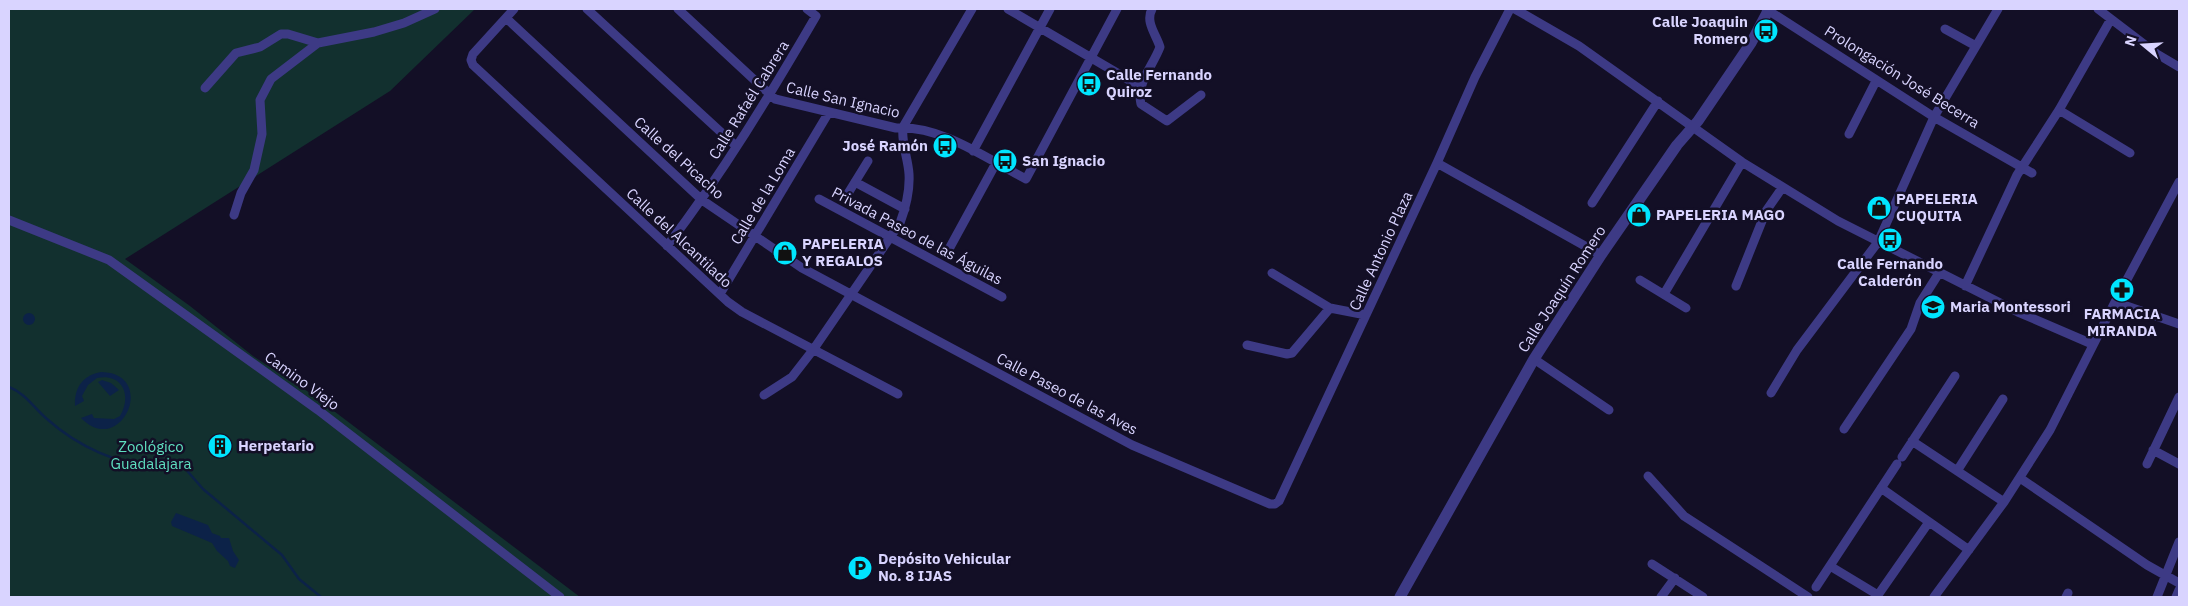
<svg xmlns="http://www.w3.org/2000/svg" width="2188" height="606" font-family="'IBM Plex Sans',sans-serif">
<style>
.green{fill:#12302f}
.water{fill:#0c2248}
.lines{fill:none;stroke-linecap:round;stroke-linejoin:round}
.stream{stroke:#0c2248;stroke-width:2.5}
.minor{stroke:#3d3a85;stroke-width:9}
.tertiary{stroke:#3d3a85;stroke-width:11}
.labels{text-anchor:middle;stroke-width:5;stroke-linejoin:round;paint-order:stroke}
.poi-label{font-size:15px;font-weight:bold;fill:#d9d4ff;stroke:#130f26;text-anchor:start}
.street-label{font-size:15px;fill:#d9d4ff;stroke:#130f26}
.park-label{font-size:15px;fill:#5fe0c0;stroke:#130f26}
</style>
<rect width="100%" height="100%" fill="#130f26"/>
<!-- green -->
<path class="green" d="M 9,9 L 475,9 L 390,91 L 125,259 L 190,306 L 253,356 L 310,393 L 580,597 L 9,597 Z"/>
<!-- water -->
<path class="water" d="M23 319a6 6 0 1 1 12 0a6 6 0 1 1-12 0Z
M 101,372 C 159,373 121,459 81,418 L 92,414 L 94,418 L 114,419 L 120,416 C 132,396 123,373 97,378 L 88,385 L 82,396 L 84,401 L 75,406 C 74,388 83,375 101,372 Z
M 102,380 L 111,383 L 119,390 L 110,396 L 98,382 Z
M 176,513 L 208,525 L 212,533 L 220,536 L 221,538 L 229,538 L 233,551 L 239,560 L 235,568 L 230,566 L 228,561 L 217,551 L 212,543 L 172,526 L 171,522 Z"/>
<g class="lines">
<!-- stream -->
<path class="stream" d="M 9,387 C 25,393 34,408 47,419 C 76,445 120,467 159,466
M 175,462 L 183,466 L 203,489 L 282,555 L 299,579 L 321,597"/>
<!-- minor -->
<path class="minor" d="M 514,9 L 473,54 L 471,60 L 473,65 L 728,302 L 742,312 L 898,394
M 587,9 L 736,146
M 678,9 L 775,99 L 896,128 C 941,125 987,159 1026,179 L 1117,9
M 1008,9 L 1141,87
M 1152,9 C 1145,22 1156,34 1160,47 C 1153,66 1136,83 1141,104 L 1167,121 L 1201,95
M 1515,9 L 1579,46 L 1742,162 L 1838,221 L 2018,312 L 2092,344
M 1766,9 L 1934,117 L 2032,173
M 2098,9 L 2157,54 L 2179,67
M 506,18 L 702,200 L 802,268 L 1132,445 L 1270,504 L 1275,504 L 1279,501 L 1437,163 L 1475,77 L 1510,9
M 1945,29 L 1976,46
M 205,88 L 236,53 L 260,47 L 281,34 L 288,34 L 318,43 L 374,32 L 404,23 L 435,9
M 2059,110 L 2130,153
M 1849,134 L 1876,81
M 973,151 L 1050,9
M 1437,163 L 1601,255
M 855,182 L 905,209
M 847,195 L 868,161
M 819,199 L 1002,297
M 1592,203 L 1658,101
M 234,215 L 241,193 L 254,170 L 262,134 L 260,100 L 271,79 L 318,43
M 9,220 L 109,260 L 318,410 L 560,597
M 667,246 C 723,173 770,95 816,16 L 807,9
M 949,249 L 996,163
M 1272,273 L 1330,308 L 1366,315
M 1640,280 L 1686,308
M 1736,286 L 1766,211 L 1782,188
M 1965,286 L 2017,175 L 2059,110 L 2111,19
M 720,294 L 829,112
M 1664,294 L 1742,162
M 2115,302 L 2179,324
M 1247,345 L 1287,354 L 1292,353 L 1330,308
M 1534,359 L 1609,410
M 1771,393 L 1797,350 L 1878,242 L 1934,117 L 1998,9
M 764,395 L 792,377 L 813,350 L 900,223 C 906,207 910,191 909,174 C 908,158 901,143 903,127 L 972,9
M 1844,429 L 1911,329 L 1920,303 L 1939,273
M 1912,441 L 2004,502
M 2153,450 L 2179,464
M 1902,457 L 1955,376
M 2147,464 L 2179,397
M 1957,471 L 2003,399
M 1648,476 L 1684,516 L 1808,597
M 2020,478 L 2147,565 L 2179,583
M 1881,488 L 1969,550
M 1652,564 L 1703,597
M 1830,566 L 1878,595 L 1929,522
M 1816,587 L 1897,464
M 1661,597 L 1675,578
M 1934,597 L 2004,502 L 2050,430 L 2115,302 L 2179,182
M 2066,597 L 2068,593
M 2157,597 L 2179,542
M 2176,597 L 2179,590"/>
<!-- tertiary -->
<path class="tertiary" d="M 1400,597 L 1534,359 L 1601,255 L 1677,145 L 1698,121 L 1751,43 L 1769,9"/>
</g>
<!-- icons -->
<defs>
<symbol id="bus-disc" viewBox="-11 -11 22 22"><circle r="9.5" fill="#00e5ff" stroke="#130f26"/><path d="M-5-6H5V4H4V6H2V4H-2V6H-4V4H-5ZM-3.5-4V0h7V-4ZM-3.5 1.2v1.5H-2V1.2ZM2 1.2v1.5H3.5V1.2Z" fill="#111"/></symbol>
<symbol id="shop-disc" viewBox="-11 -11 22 22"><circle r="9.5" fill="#00e5ff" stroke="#130f26"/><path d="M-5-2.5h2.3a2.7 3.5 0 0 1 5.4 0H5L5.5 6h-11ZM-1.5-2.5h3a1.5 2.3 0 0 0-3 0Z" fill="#111"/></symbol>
<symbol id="pharmacy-disc" viewBox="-11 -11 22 22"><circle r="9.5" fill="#00e5ff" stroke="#130f26"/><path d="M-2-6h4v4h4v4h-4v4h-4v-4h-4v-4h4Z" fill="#111"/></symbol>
<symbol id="school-disc" viewBox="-11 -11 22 22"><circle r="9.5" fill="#00e5ff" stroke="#130f26"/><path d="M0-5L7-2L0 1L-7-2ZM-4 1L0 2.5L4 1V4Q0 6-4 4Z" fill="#111"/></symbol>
<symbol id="building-disc" viewBox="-11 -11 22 22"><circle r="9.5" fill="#00e5ff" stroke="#130f26"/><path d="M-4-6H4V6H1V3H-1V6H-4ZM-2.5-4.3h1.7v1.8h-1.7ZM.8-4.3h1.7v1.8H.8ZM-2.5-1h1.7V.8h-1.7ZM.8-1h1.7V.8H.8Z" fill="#111"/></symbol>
<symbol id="parking-disc" viewBox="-11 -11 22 22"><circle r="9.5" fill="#00e5ff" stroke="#130f26"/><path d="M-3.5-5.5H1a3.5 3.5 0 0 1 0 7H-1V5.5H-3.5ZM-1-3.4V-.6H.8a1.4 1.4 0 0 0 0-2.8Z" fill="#111"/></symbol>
</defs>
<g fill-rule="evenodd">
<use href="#bus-disc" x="1752" y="17" width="28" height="28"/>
<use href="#bus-disc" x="1075" y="70" width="28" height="28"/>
<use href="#bus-disc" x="931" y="132" width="28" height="28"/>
<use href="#bus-disc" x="991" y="147" width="28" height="28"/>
<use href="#shop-disc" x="1865" y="194" width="28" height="28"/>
<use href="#shop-disc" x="1625" y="201" width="28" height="28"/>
<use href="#bus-disc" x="1876" y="226" width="28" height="28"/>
<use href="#shop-disc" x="771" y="239" width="28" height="28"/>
<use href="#pharmacy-disc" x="2108" y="276" width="28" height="28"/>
<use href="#school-disc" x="1919" y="293" width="28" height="28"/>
<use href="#building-disc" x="206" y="432" width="28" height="28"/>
<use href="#parking-disc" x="846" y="554" width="28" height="28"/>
</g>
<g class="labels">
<!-- poi labels -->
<g class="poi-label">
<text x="1748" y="27" text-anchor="end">Calle Joaquin<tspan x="1748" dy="17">Romero</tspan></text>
<text x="1106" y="80">Calle Fernando<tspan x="1106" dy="17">Quiroz</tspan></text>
<text x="928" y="151" text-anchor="end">José Ramón</text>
<text x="1022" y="166">San Ignacio</text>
<text x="1896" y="204">PAPELERIA<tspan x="1896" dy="17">CUQUITA</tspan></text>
<text x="1656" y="220">PAPELERIA MAGO</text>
<text x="802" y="249">PAPELERIA<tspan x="802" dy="17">Y REGALOS</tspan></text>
<text x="1890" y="269" text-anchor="middle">Calle Fernando<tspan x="1890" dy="17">Calderón</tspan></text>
<text x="1950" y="312">Maria Montessori</text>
<text x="2122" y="319" text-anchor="middle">FARMACIA<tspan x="2122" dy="17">MIRANDA</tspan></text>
<text x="238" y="451">Herpetario</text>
<text x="878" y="564">Depósito Vehicular<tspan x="878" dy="17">No. 8 IJAS</tspan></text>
</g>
<!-- street labels -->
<g class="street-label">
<text transform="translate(1902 77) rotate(32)" y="5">Prolongación José Becerra</text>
<text transform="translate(749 100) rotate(-58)" y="5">Calle Rafaél Cabrera</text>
<text transform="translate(843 100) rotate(13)" y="5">Calle San Ignacio</text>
<text transform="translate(679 158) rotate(42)" y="5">Calle del Picacho</text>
<text transform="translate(763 196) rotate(-59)" y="5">Calle de la Loma</text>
<text transform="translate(917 236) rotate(28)" y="5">Privada Paseo de las Águilas</text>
<text transform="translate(679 238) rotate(43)" y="5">Calle del Alcantilado</text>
<text transform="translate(1381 251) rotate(-65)" y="5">Calle Antonio Plaza</text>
<text transform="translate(1562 289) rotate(-57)" y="5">Calle Joaquín Romero</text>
<text transform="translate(302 381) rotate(36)" y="5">Camino Viejo</text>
<text transform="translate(1067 394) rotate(28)" y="5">Calle Paseo de las Aves</text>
</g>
<!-- park labels -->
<g class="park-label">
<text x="151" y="452">Zoológico<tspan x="151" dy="17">Guadalajara</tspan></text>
</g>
</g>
<!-- border -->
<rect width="2188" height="606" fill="none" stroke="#d9d4ff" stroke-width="20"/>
<!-- north arrow -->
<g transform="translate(2143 45) rotate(288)" stroke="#130f26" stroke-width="4" paint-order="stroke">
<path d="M0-4L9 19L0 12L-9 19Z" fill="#d9d4ff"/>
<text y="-8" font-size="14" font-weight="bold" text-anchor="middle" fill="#d9d4ff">N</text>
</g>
</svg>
